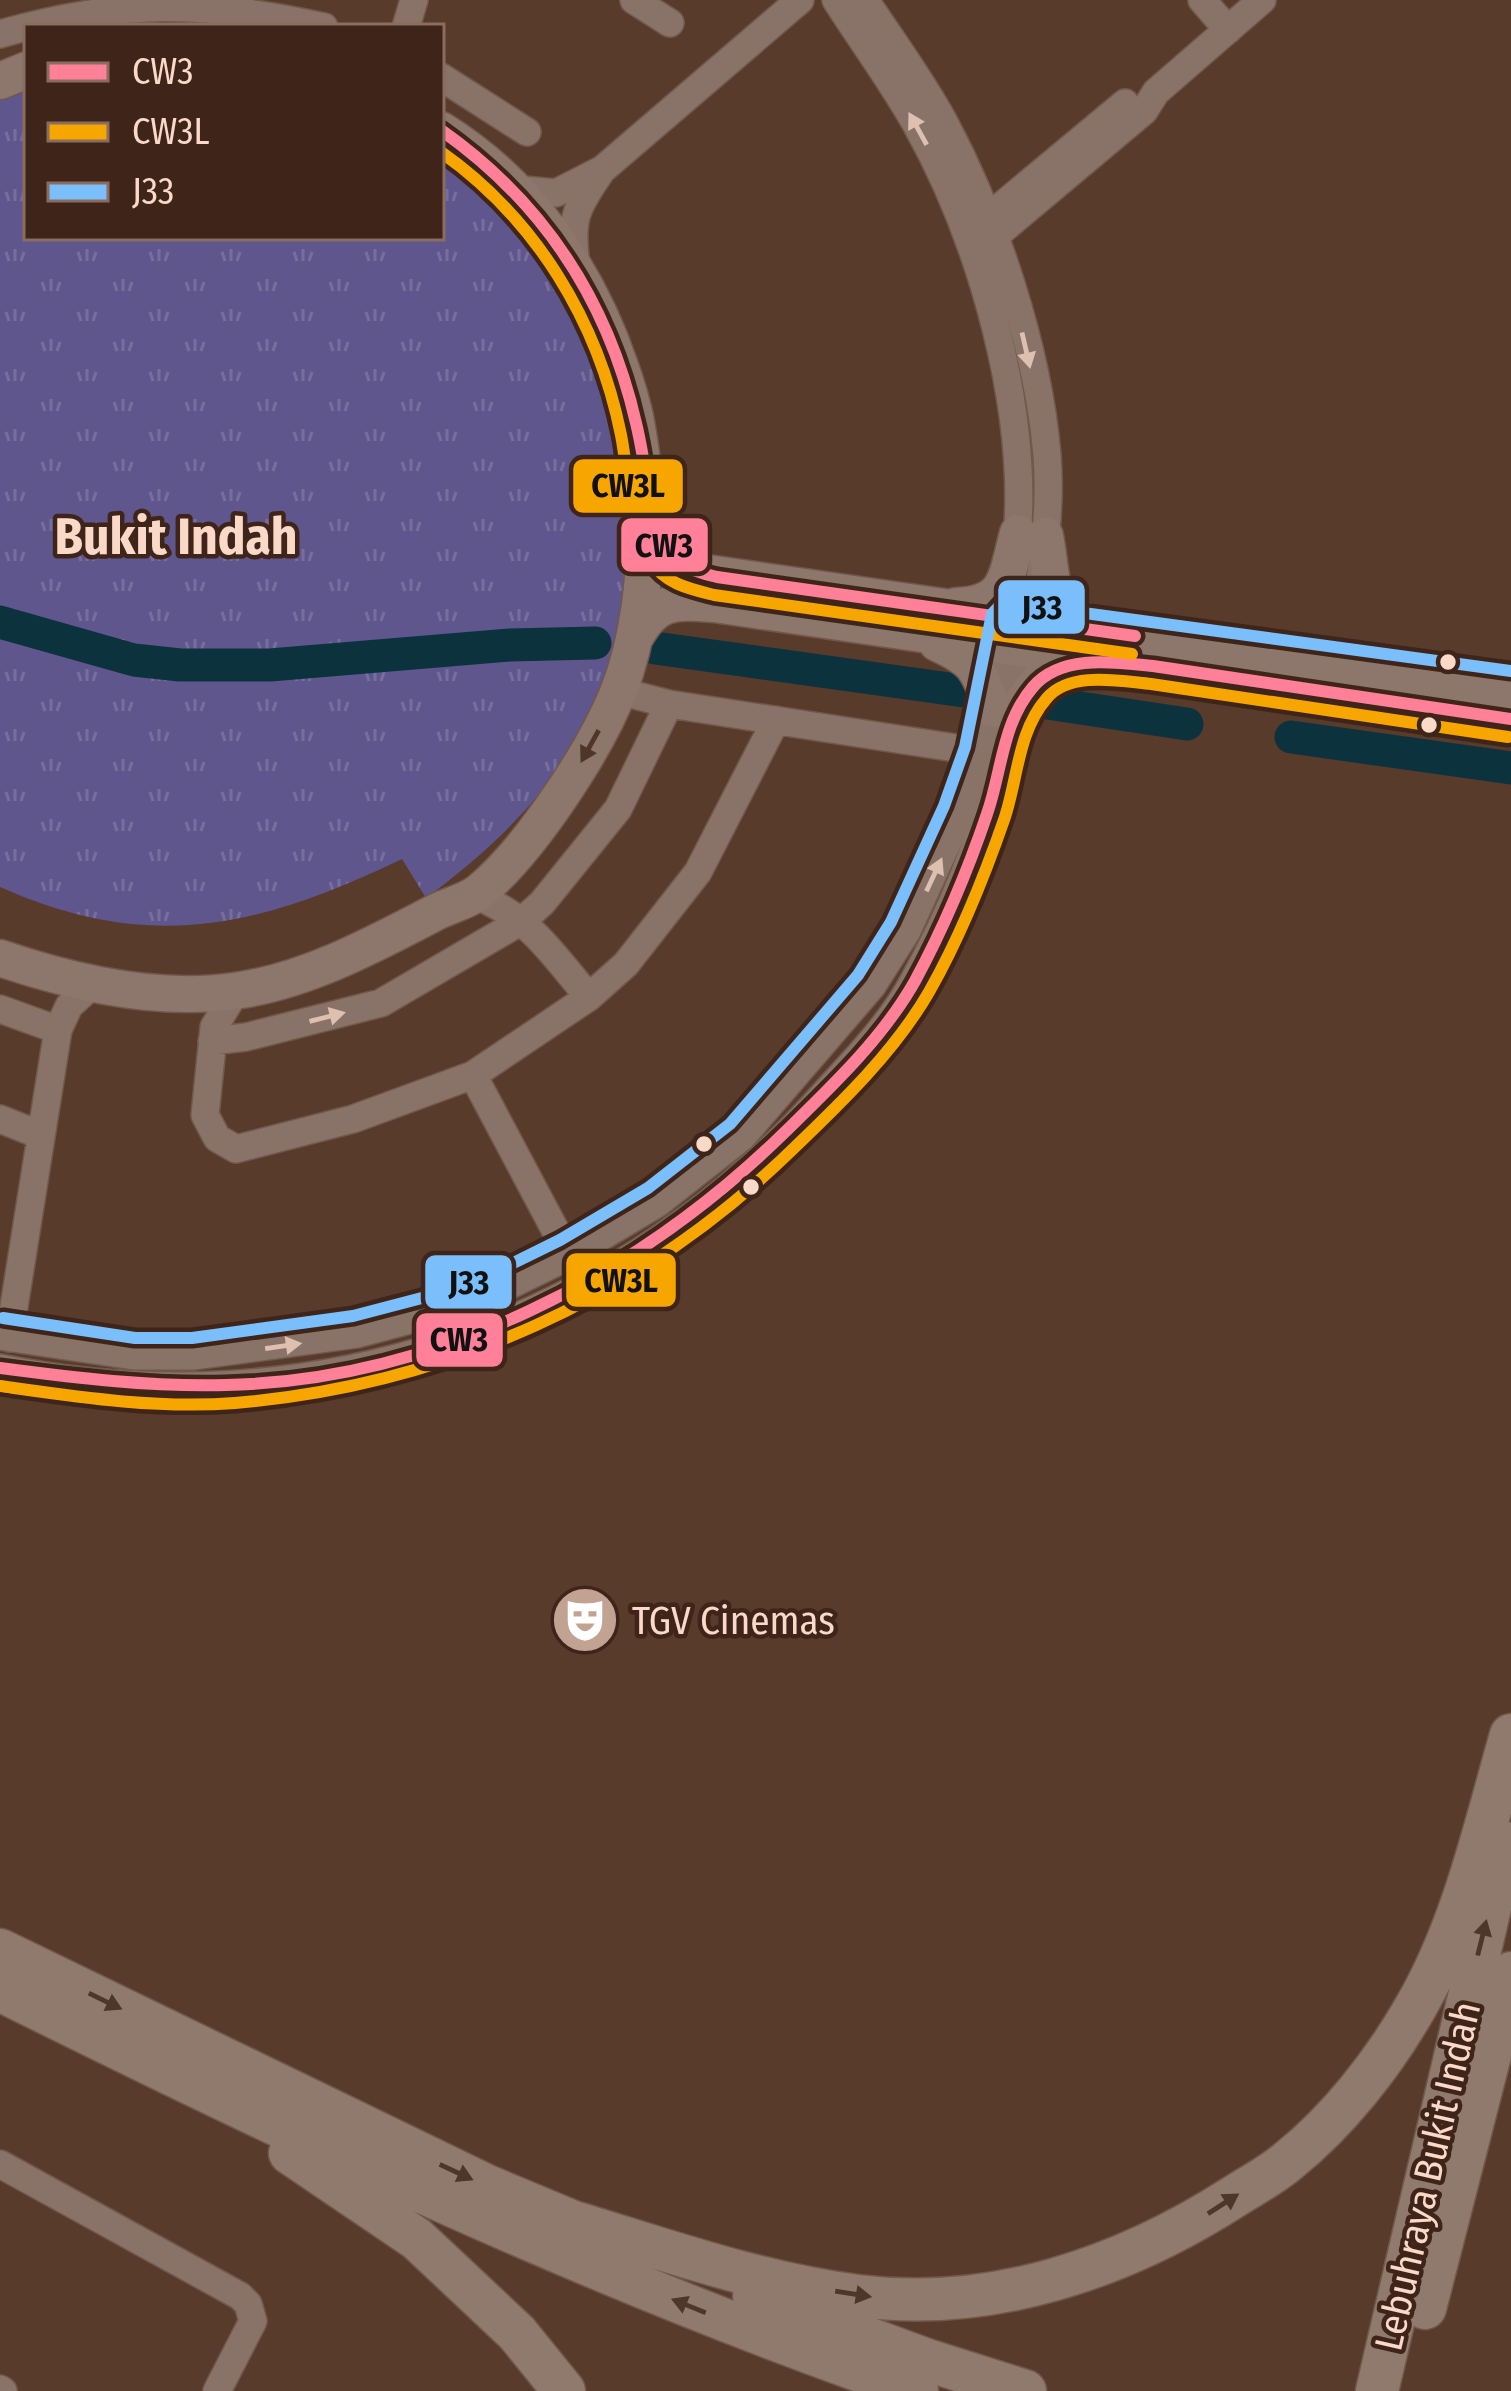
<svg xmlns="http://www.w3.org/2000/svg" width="1511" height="2391" font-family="'Fira Sans Condensed',sans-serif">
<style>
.grass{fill:url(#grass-tufts)}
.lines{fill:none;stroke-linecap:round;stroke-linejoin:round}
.river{stroke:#0c323e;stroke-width:33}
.minor-casing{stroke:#70584b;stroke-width:30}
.major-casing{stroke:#70584b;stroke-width:39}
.highway-casing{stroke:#70584b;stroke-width:45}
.minor{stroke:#897368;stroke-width:27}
.major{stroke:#8d766c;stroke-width:36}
.highway{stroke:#90796d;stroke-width:42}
.bus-1-casing{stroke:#3f2519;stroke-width:21}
.bus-2-casing{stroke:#3f2519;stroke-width:21}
.bus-3-casing{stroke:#3f2519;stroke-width:21}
.bus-1{stroke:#ff8098;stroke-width:12}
.bus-2{stroke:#f7a600;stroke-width:12}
.bus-3{stroke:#7abffc;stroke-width:12}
.oneway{fill:#dec0b1}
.oneway2{fill:#4f352a}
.oneway3{fill:#4f362a}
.bus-dot{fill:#fbd9c9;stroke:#3f2519;stroke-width:4.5}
.labels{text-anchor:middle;stroke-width:9;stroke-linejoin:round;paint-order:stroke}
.poi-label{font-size:39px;fill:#fbd9c9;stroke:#3f2519;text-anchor:start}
.street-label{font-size:39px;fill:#fbd9c9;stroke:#3f2519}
.district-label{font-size:51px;font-weight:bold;fill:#fbd9c9;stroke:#3f2519}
.line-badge{stroke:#3f2519;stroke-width:4.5}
.pale-badge-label{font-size:33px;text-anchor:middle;font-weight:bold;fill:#111}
</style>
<defs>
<pattern id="grass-tufts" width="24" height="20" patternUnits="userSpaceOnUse" patternTransform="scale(3)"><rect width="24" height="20" fill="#60568e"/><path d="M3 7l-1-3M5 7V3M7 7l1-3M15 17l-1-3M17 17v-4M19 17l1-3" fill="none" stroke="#786e9d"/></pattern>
</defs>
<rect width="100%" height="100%" fill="#583b2b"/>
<!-- grass -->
<path class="grass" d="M 27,85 L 27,237 L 441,237 L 441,147 C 471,172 504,196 528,227 C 637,367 665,564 584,725 C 548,797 489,851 426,898 L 402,859 C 260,927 151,954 0,887 L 0,96 Z"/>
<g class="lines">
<!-- river -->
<path class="river" d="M 0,622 L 134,660 L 180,665 L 270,665 L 510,645 L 595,643
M 655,648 L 964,691
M 1047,703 L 1187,724
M 1291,737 L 1511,768"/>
<defs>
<path id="minor" d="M 634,0 L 670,23
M 836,0 C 862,41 892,81 916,124 C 982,242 1031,414 1016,549
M 1202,0 L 1228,30
M 406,27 L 414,0
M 0,34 C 120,0 203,0 324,27
M 441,77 L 527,132
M 513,189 L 556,193 L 603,169 L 800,0
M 975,228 L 1125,103
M 982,247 L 1144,111 L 1156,92 L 1262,0
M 576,264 C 570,220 575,209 600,173
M 619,691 L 669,704 L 982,752
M 475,895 C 531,918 551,953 589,997
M 236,991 L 214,1027 L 205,1115 L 217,1138 L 236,1149 L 353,1119 L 473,1075 L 589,997 L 626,964 L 698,872 L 776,720
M 0,1009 L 58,1030
M 212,1041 L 246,1037 L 381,1003 L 523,920 L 542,903 L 618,809 L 669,704
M 473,1075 L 577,1271
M 0,1119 L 40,1135
M 0,1336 L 134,1356 L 193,1356 L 357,1334 L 447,1310 L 502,1289 L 569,1256 L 658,1203 L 742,1137 L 872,986 L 907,931 L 961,813 L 993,709 L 1007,629
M 9,1338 L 58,1030 L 69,1006 L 92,985
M 0,1368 C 302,1429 605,1333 814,1105 C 848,1067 889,1027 913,982 C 964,890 1000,788 1020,685 C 1035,611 1053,532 1047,455 C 1038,349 995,218 945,124 C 922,81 892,41 865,0
M 0,2164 L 240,2296 L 248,2304 L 253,2321 L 217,2391
M 0,2389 L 3,2391"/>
<path id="major" d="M 0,81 L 27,70
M 441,130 C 528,184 587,270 620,366 C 627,386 634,407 637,428 C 646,474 644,541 687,570 L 1511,689
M 1045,536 C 1054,583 1046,610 1098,627
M 956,606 C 1009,604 1006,576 1018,533
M 634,639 C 655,600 673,601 714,604 L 1511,719
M 937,643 C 977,661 978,670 993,709
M 1015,713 C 1038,680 1044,669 1086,666
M 0,958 C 73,983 156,1002 234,991 C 305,982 375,944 438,911 C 451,905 467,901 479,892 C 529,851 595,751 619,690 C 640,636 644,577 647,519"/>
<path id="highway" d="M 0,1950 L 487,2186 L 602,2234
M 0,1990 C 299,2139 601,2282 917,2391
M 290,2153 L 417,2239 L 517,2333 L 564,2391
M 577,2223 C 669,2251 762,2284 858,2296 C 992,2313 1123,2268 1235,2196 C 1252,2185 1272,2175 1288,2161 C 1338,2121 1383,2064 1415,2008 C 1463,1926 1485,1826 1511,1735
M 754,2296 L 927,2360 L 1025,2391
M 1425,2308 L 1511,1973
M 1377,2391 L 1505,1843"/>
</defs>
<!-- minor casing -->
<use href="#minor" class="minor-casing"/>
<!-- major casing -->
<use href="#major" class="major-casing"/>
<!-- highway casing -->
<use href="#highway" class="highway-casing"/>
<!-- minor -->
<use href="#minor" class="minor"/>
<!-- major -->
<use href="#major" class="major"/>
<!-- highway -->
<use href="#highway" class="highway"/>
<defs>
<path id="bus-1" d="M 441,130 C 543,202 608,301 636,423 C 645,459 647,496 658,532 C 670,562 686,570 717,577 L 1135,636
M 0,1368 C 76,1378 150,1387 226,1385 C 437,1380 637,1277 785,1132 C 831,1087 883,1038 915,981 C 943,929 968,870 987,814 C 1002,771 1002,723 1033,687 C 1061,654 1114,662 1153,666 L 1511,719"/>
<path id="bus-2" d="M 441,152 C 536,219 598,321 621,435 C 629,476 628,524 651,561 C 665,584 690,589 714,595 L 1132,654
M 0,1386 C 78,1397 156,1409 235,1403 C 447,1385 640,1298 793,1149 C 842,1102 895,1051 929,992 C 958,941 986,872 1005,817 C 1018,777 1018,731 1047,698 C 1070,671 1119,681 1151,684 L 1508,737"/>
<path id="bus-3" d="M 3,1318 L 135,1338 L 192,1338 L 353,1316 L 441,1293 L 495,1272 L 560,1240 L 648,1188 L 730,1124 L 858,975 L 891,922 L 944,806 L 965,747 L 992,614 L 1003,602 L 1511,671"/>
</defs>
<!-- bus-1 casing -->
<use href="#bus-1" class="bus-1-casing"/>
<!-- bus-2 casing -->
<use href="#bus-2" class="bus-2-casing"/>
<!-- bus-3 casing -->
<use href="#bus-3" class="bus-3-casing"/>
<!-- bus-1 -->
<use href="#bus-1" class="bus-1"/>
<!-- bus-2 -->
<use href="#bus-2" class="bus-2"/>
<!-- bus-3 -->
<use href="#bus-3" class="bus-3"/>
</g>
<!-- one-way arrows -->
<defs><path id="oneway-solid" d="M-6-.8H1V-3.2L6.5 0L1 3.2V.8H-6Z" transform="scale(3)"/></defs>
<g class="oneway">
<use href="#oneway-solid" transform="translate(918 129) rotate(-119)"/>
<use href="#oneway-solid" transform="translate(1026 350) rotate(77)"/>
<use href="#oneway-solid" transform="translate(934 875) rotate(-65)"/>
<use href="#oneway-solid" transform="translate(327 1017) rotate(-14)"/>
<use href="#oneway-solid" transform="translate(283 1346) rotate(-8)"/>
</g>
<use class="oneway2" href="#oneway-solid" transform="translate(590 746) rotate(119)"/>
<g class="oneway3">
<use href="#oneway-solid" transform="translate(1482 1938) rotate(-76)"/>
<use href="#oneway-solid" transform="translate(105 2001) rotate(26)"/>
<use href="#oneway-solid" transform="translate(456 2172) rotate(25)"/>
<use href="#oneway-solid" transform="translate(1223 2204) rotate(-33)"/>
<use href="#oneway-solid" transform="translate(853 2294) rotate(9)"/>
<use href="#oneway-solid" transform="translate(689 2306) rotate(-158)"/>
</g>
<!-- icons -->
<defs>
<symbol id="theatre-disc" viewBox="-11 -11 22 22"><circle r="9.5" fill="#c2a292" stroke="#3f2519"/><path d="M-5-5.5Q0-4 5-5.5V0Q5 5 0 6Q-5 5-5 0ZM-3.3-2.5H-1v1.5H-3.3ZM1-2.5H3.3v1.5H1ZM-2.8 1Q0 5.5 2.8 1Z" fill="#fff"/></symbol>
</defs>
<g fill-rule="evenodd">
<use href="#theatre-disc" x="547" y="1582" width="76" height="76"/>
</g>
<!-- markers -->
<g class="bus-dot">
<circle cx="1448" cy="662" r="10"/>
<circle cx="1429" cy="725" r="10"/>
<circle cx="704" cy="1144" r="10"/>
<circle cx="751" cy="1187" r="10"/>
</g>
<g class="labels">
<!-- poi labels -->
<g class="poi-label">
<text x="632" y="1634">TGV Cinemas</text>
</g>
<!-- street labels -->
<g class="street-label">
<text transform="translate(1427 2176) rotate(-77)" y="14">Lebuhraya Bukit Indah</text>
</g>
<!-- district labels -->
<g class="district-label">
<text x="176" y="554">Bukit Indah</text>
</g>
</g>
<g class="line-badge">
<rect x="571" y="457" width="114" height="58" rx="12" fill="#f7a600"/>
<rect x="619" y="516" width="91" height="58" rx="12" fill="#ff8098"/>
<rect x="996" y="578" width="91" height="58" rx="12" fill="#7abffc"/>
<rect x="564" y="1251" width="114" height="58" rx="12" fill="#f7a600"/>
<rect x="423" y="1253" width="91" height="58" rx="12" fill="#7abffc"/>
<rect x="414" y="1311" width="91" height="58" rx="12" fill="#ff8098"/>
</g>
<g class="pale-badge-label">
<text x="628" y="497">CW3L</text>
<text x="664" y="557">CW3</text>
<text x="1042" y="619">J33</text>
<text x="621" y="1292">CW3L</text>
<text x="469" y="1294">J33</text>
<text x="459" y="1351">CW3</text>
</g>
<!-- legend -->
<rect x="24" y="24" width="420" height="216" fill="#3f2519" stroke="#8a6d5f" stroke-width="3"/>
<rect x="48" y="63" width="60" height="18" fill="#ff8098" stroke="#8a6d5f" stroke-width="3"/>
<text x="132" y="84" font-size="36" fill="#fbd9c9">CW3</text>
<rect x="48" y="123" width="60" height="18" fill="#f7a600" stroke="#8a6d5f" stroke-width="3"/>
<text x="132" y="144" font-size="36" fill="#fbd9c9">CW3L</text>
<rect x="48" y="183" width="60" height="18" fill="#7abffc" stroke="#8a6d5f" stroke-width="3"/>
<text x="132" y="204" font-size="36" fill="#fbd9c9">J33</text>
</svg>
